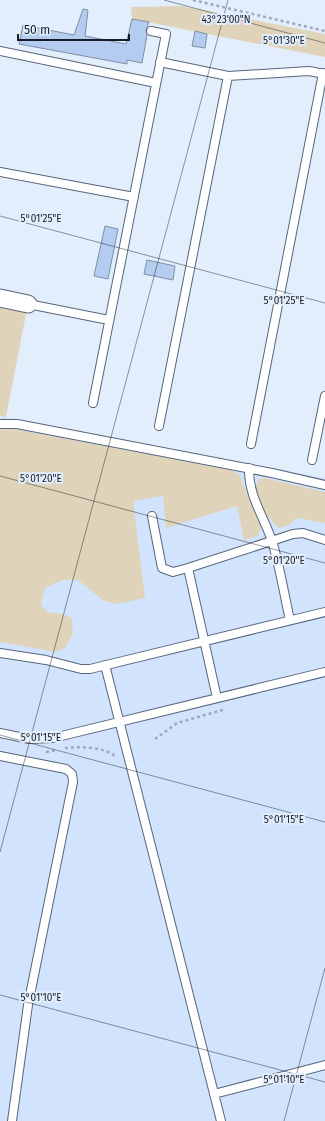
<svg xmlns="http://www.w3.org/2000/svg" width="325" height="1121" font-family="'Fira Sans',sans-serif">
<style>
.built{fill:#d2e4fd}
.green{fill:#dfd4ba}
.building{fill:#b3ccf0;stroke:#7e8fa5}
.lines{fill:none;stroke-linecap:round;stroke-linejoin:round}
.lane-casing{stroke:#56667b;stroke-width:10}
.street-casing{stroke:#56667b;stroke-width:19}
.path{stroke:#a0a9b7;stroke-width:2.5;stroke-dasharray:3 3;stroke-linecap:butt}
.lane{stroke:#fff;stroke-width:8}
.street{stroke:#fff;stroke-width:17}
.ticks{fill:none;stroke:#161c25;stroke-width:1;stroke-opacity:0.45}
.ticks-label{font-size:10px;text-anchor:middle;fill:#161c25;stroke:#e3eefd;stroke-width:4;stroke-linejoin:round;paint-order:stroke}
</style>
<rect width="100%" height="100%" fill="#e3eefd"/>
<!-- built -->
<path class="built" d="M 0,416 L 325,478 L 325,1121 L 0,1121 Z"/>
<!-- green -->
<path class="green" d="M 182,6 L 325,34 L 325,57 L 132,19 L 131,7 Z
M 0,304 L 27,309 L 6,417 L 0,416 Z
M 9,428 L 231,470 L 239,474 L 261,528 L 258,536 L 244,540 L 237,506 L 166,528 L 163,496 L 133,501 L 145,598 L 116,604 L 104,601 L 78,580 L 62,580 L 45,588 L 41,604 L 47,612 L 63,614 L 72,618 L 73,634 L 65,648 L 56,652 L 0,642 L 0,430 Z
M 265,478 L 325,492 L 325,523 L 297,518 L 287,526 L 279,528 C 271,522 256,501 255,491 C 255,486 257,483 259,479 Z"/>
<!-- building -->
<path class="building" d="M 83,9 L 88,10 L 85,36 L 126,44 L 132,19 L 149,22 L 146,30 L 147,35 L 142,63 L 127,60 L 127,64 L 19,44 L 23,25 L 74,35 Z
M 195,31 L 207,34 L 205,48 L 192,46 Z
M 105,226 L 118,229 L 108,279 L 94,276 Z
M 147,260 L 175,266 L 173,280 L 144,274 Z"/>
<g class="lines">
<defs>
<path id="lane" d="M 0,51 L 156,83
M 160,62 L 228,76 L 309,71 L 325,74
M 0,172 L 134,197
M 28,304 L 109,320
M 93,403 L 166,34 L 151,31
M 0,424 L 17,424 L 272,473 L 325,485
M 159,426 L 228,76
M 251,444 L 323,73
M 312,460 L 325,396
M 249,468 C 248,495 264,517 272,541 C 280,567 284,594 290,620
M 152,516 L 162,568 L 173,572 L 188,568
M 0,653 L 46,660 L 81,669 L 90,669 L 325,612
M 105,665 L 221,1121
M 217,698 L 188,568 L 293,534 L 303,533 L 325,540
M 0,733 L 29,739 L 53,738 L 325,672
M 0,756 L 66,769 L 72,774 L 73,782 L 28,1005 L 12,1121
M 214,1094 L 325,1065"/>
<path id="street" d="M 0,298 L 28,304"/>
</defs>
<!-- lane casing -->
<use href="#lane" class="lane-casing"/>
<!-- street casing -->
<use href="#street" class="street-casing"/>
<!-- path -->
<path class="path" d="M 193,0 L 325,31
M 155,739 L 177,723 L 226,709
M 65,748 C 79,746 106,747 116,757
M 46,752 L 58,750"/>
<!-- lane -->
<use href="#lane" class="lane"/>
<!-- street -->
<use href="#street" class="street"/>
</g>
<!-- ticks -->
<path class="ticks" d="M 164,0 L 325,43M 0,216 L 325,303M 0,476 L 325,563M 0,735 L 325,822M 0,852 L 228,0M 0,995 L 325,1082M 284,1121 L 325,968"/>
<g class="ticks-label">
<text x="226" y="23">43°23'00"N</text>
<text x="284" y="44">5°01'30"E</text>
<text x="41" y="222">5°01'25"E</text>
<text x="284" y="304">5°01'25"E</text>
<text x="41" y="482">5°01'20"E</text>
<text x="284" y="564">5°01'20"E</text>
<text x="41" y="741">5°01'15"E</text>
<text x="284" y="823">5°01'15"E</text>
<text x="41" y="1001">5°01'10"E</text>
<text x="284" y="1083">5°01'10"E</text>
</g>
<!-- scale -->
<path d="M18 34v6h111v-6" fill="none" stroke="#161c25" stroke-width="2"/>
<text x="24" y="34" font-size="12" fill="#161c25" stroke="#e3eefd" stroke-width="3" paint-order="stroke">50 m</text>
</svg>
